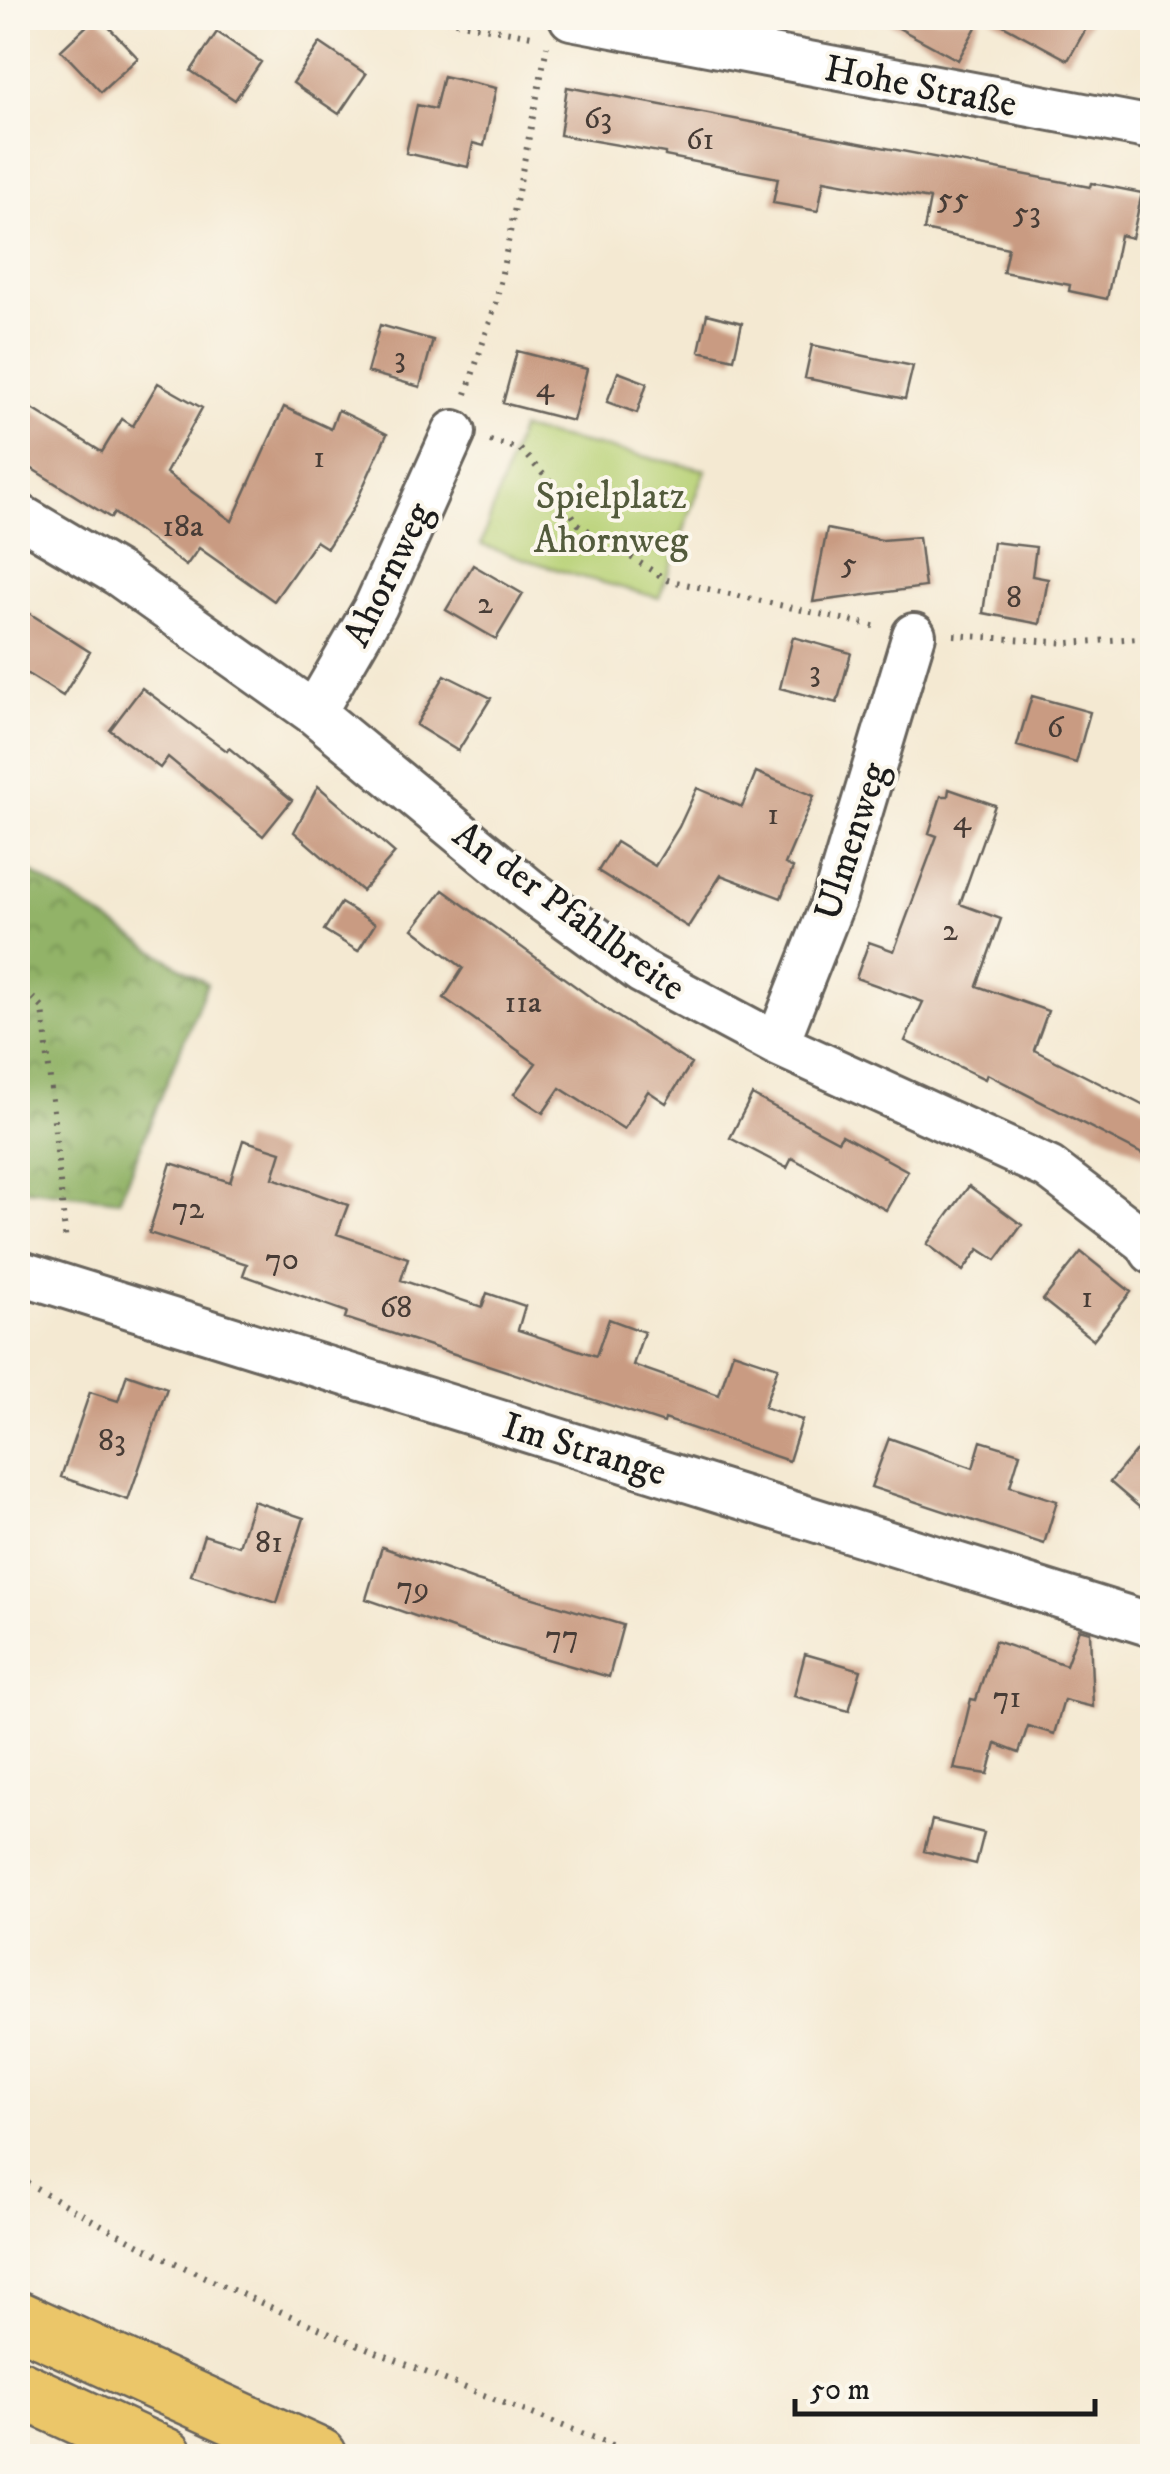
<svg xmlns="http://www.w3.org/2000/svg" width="1170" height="2474" font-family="'IM FELL DW Pica',serif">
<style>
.forest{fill:url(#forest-crowns);stroke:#576842;stroke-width:2.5}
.green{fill:#b8d176;stroke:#6a7649;stroke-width:2.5}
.building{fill:#c99b82}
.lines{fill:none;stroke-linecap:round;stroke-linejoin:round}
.minor-casing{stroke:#68645c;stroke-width:48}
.highway-casing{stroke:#68645c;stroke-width:60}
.path{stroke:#68645c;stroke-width:6;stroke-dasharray:2.5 8;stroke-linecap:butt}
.minor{stroke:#fff;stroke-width:42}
.highway{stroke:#ebc669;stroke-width:55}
.labels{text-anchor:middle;stroke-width:8;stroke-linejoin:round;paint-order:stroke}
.number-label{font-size:32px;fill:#473c36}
.street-label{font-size:38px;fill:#1c1c1c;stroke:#fbf7ec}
.park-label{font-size:38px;fill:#535b3c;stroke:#fbf7ec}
</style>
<defs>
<pattern id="forest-crowns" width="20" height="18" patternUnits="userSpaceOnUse" patternTransform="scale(2.5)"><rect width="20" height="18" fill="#92b367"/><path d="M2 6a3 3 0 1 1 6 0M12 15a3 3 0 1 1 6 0" fill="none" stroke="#769154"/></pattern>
</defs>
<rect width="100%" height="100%" fill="#fbf7ec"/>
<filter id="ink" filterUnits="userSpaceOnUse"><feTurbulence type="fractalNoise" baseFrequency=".01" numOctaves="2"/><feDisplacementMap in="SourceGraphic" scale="20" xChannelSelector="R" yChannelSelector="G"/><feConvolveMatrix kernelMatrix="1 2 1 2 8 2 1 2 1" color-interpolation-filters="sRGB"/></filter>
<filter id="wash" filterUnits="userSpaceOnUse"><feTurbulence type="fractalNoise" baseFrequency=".0048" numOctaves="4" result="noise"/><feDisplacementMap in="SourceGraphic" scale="40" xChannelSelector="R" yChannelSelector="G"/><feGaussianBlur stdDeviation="2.25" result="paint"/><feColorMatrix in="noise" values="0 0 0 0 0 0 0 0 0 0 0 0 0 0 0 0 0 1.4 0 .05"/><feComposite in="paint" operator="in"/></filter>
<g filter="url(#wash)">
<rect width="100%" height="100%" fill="#f4e9d2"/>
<!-- forest -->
<path class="forest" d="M 18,864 L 207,984 L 119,1200 L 18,1188 Z"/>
<!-- green -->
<path class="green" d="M 520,429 L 706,470 L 659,598 L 571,574 L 481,545 Z"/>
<g id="blocks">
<!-- building -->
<path class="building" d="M 95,18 L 100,18 L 138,58 L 101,92 L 61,50 Z
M 880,18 L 981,18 L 958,60 Z
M 990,18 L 1092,18 L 1068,60 Z
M 217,32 L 261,62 L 235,100 L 191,71 Z
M 320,43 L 366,74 L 339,114 L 293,83 Z
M 443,76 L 496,88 L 484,146 L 473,143 L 468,167 L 406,153 L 417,105 L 435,109 Z
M 567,87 L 1090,187 L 1091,183 L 1142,193 L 1132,238 L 1120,235 L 1107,299 L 1069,291 L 1070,285 L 1003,272 L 1008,248 L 924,230 L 930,199 L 824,180 L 818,211 L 773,203 L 778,178 L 665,156 L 665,153 L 560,135 Z
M 707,314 L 742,323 L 734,359 L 699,351 Z
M 380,325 L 433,340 L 420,387 L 367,372 Z
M 812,345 L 913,366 L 905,399 L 805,378 Z
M 517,351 L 587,369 L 573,421 L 503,403 Z
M 618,372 L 647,383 L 637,413 L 607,402 Z
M 158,383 L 202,408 L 166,473 L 232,521 L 284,407 L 331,429 L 338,410 L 387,434 L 353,509 L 327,548 L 316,541 L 274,601 L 199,548 L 186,566 L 114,513 L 111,518 L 18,460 L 18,400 L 102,452 L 122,419 L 133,426 Z
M 827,529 L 882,540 L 919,537 L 925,587 L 813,602 Z
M 993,542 L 1036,547 L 1032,576 L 1048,579 L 1040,624 L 983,613 Z
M 473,565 L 523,594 L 496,639 L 446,610 Z
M 18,606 L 90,652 L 63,696 L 18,668 Z
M 793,637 L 851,653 L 837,703 L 780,688 Z
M 445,675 L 491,698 L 458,751 L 416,725 Z
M 142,688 L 227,751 L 229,748 L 292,800 L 263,836 L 168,757 L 160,768 L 110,730 Z
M 1032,696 L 1090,712 L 1076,763 L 1017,746 Z
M 756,772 L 814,796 L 785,864 L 793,868 L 781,898 L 721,875 L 688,927 L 598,871 L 616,842 L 655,866 L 679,827 L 697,788 L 742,807 Z
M 318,786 L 395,853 L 362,891 L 294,832 Z
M 949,789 L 995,805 L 960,904 L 1001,919 L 977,986 L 1048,1011 L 1034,1050 L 1152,1110 L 1152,1159 L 987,1074 L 985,1079 L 905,1041 L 923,1002 L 856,978 L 869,942 L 894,951 L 937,836 L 929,833 L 941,796 L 948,796 Z
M 443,890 L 612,1013 L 691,1064 L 666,1103 L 648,1091 L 624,1129 L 560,1088 L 543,1113 L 514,1094 L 536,1063 L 444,998 L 463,968 L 413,929 Z
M 341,903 L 375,924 L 358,951 L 324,930 Z
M 752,1095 L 838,1141 L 842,1135 L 908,1171 L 886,1210 L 792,1158 L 787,1168 L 730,1138 Z
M 243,1140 L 281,1152 L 273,1178 L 348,1205 L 337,1234 L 408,1258 L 401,1280 L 482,1307 L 487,1293 L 525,1306 L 518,1330 L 596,1356 L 609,1319 L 644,1332 L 633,1365 L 719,1395 L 733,1352 L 778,1367 L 764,1407 L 802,1420 L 789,1461 L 665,1419 L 664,1423 L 345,1318 L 347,1312 L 243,1275 L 247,1264 L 149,1233 L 171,1163 L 230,1182 Z
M 969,1186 L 1022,1225 L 996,1260 L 979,1249 L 963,1271 L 927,1244 Z
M 1081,1252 L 1131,1292 L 1093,1340 L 1043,1300 Z
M 127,1374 L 167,1388 L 128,1500 L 61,1477 L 90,1392 L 118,1401 Z
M 1152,1432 L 1152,1518 L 1110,1482 Z
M 889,1438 L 973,1468 L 981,1441 L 1020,1453 L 1010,1486 L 1057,1501 L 1044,1544 L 871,1487 Z
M 253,1501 L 304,1518 L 277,1603 L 191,1575 L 204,1535 L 239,1546 Z
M 382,1547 L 477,1581 L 623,1625 L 609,1677 L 499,1645 L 366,1599 Z
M 1079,1629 L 1090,1632 L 1093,1707 L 1064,1700 L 1054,1734 L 1028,1726 L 1019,1753 L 996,1744 L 988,1774 L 954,1769 L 971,1699 L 976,1700 L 995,1641 L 1066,1665 Z
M 805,1654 L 861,1670 L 849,1711 L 794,1696 Z
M 932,1820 L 984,1833 L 976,1864 L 924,1851 Z"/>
</g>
</g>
<g filter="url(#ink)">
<use href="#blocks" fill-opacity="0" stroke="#68645c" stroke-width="2.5"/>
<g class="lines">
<defs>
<path id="minor" d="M 571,18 L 1152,128
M 18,515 L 118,574 L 314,713 L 529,890 L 642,972 L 777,1044 L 1049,1168 L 1146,1242 L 1152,1252
M 314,713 L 376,606 L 454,432
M 777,1044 L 835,897 L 914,635
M 18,1272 L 1152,1625"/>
<path id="highway" d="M 18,2319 L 319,2456
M 18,2388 L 165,2456"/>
</defs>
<!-- minor casing -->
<use href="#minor" class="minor-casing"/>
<!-- highway casing -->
<use href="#highway" class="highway-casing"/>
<!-- path -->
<path class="path" d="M 435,18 L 537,37
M 466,394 L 496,303 L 547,46
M 490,441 L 520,449 L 553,485 L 578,524 L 667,580 L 878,627
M 954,635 L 1069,643 L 1152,637
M 18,983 L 43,1008 L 66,1244
M 18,2177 C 211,2295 431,2374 641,2456"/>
<!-- minor -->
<use href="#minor" class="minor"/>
<!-- highway -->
<use href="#highway" class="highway"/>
</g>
</g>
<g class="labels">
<!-- number labels -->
<g class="number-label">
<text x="598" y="128">63</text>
<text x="700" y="149">61</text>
<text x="953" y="208">55</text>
<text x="1027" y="222">53</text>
<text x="400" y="367">3</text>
<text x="545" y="397">4</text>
<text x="319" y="467">1</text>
<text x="183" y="536">18a</text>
<text x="849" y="573">5</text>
<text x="1014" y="607">8</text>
<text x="485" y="613">2</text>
<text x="815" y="681">3</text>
<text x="1055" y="737">6</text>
<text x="773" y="824">1</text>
<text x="962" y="830">4</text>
<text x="950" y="940">2</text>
<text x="523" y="1012">11a</text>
<text x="188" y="1218">72</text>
<text x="282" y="1269">70</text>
<text x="1087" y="1307">1</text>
<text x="396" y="1317">68</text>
<text x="112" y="1450">83</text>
<text x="269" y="1552">81</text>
<text x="413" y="1597">79</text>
<text x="562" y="1646">77</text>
<text x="1007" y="1707">71</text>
</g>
<!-- street labels -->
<g class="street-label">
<text transform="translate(921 85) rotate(11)" y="13">Hohe Straße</text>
<text transform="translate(387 574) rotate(-64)" y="13">Ahornweg</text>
<text transform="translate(850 841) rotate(-72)" y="13">Ulmenweg</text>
<text transform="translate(570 910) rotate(36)" y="13">An der Pfahlbreite</text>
<text transform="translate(585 1448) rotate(17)" y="13">Im Strange</text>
</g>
<!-- park labels -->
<g class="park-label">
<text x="611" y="508">Spielplatz<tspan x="611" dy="44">Ahornweg</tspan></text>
</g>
</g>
<!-- margin -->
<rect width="1170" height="2474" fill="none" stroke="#fbf7ec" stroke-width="60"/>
<!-- scale -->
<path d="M795 2399v15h300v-15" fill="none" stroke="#1c1c1c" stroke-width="5"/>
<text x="810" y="2399" font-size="30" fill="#1c1c1c" stroke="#fbf7ec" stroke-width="8" paint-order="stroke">50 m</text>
</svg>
